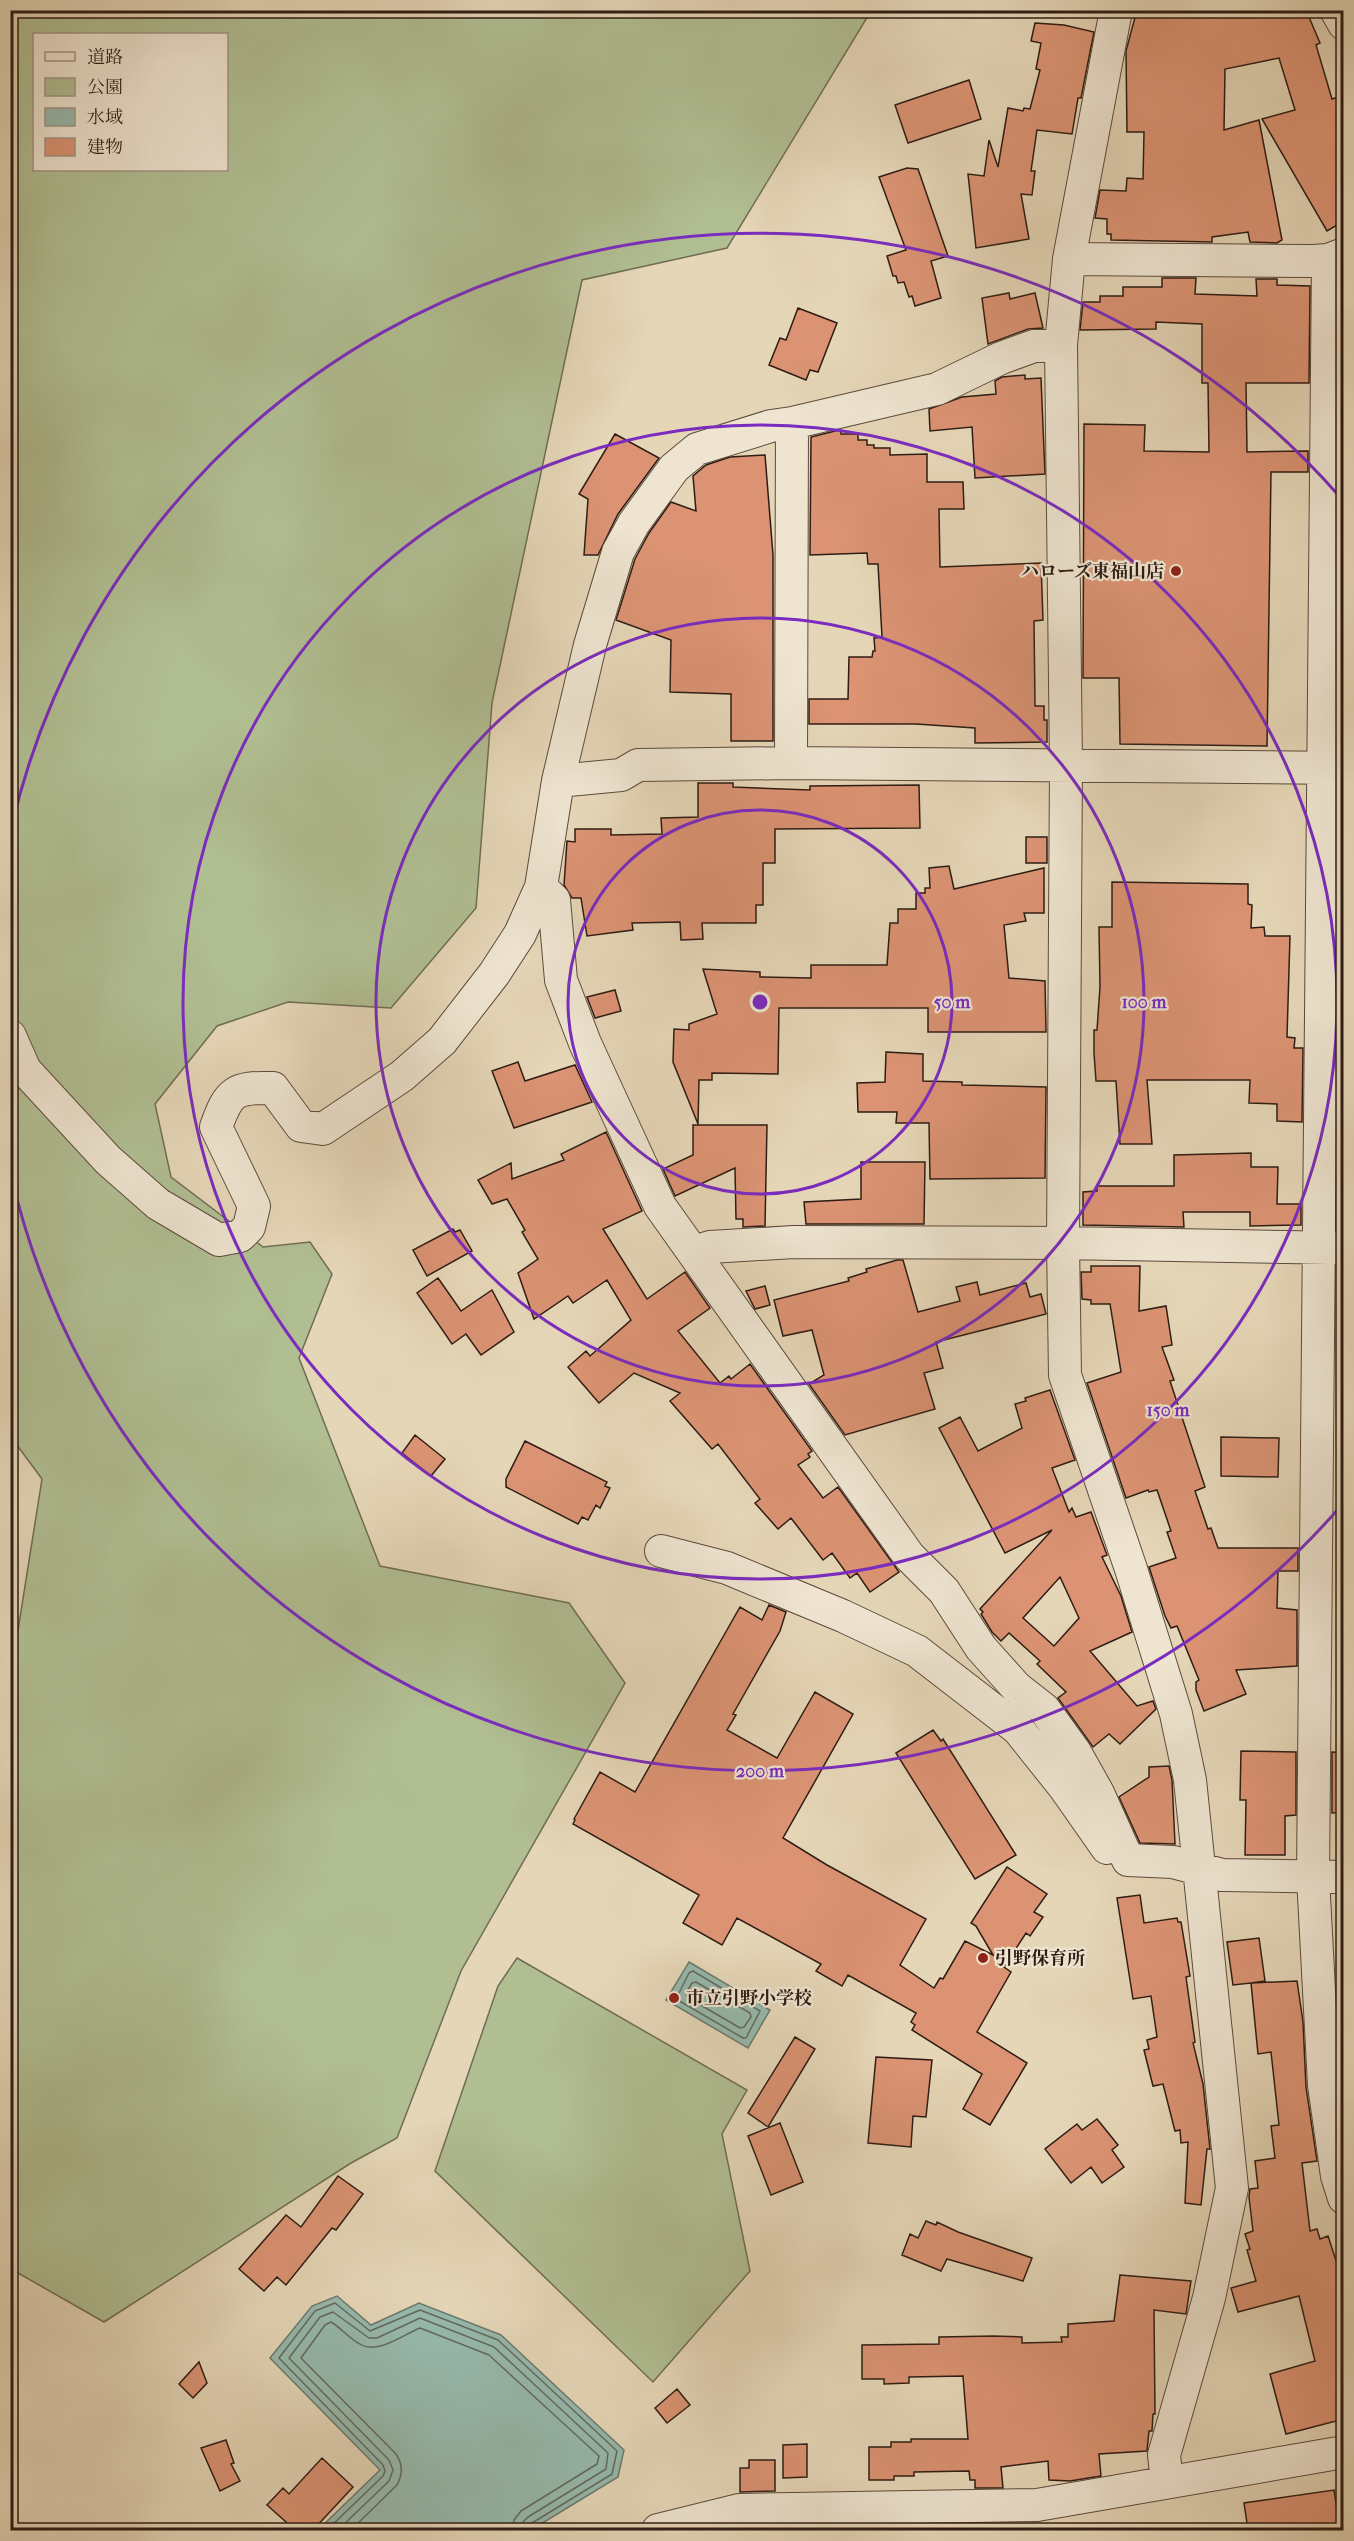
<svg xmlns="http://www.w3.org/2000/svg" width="1354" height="2541" font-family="'IM FELL French Canon','Noto Serif JP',serif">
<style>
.green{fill:#b0be92;stroke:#6f6d53;stroke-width:1.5;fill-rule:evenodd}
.water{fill:#96b9ac;stroke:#6c7a6f;stroke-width:1.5}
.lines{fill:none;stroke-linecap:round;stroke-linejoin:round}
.shore{stroke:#626a60;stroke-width:1.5}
.building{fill:#db9373;stroke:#2e1c14;stroke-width:1.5;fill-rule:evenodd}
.minor-casing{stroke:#5c4a3d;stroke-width:34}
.minor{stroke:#eee4d0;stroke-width:32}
.ring{fill:none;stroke:#7b2cbf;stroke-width:3}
.poi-dot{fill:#8f2418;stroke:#eee4d0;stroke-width:2}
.labels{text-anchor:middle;stroke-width:4.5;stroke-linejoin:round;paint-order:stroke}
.poi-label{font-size:18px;font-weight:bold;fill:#2e1c14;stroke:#eee4d0;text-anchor:start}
.centre{fill:#7b2cbf;stroke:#eee4d0;stroke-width:3}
.ring-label{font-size:18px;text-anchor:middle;font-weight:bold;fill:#7b2cbf;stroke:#eee4d0;stroke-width:4.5;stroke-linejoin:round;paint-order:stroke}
</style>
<rect width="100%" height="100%" fill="#e5d6b7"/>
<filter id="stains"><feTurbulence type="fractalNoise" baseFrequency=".00333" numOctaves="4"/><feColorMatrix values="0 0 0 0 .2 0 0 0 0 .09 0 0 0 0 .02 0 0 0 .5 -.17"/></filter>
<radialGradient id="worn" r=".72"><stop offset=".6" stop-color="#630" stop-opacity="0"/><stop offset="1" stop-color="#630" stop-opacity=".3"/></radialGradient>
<!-- green -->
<path class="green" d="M 11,11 L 871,11 L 727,248 L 582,280 L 492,703 L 476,908 L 391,1008 L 288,1002 L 217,1026 L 155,1104 L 171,1177 L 263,1247 L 310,1242 L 332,1274 L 299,1358 L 380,1566 L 569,1603 L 625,1683 L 461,1971 L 397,2138 L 351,2163 L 104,2322 L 11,2269 L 10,1653 L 15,1649 L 42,1479 L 11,1437 ZM 34,34 L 226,34 L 226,170 L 34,170 Z
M 517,1958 L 747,2090 L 722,2134 L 750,2271 L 653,2382 L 435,2171 L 498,1986 Z"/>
<!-- water -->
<path class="water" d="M 689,1962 L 770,2010 L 748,2048 L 666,2000 Z
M 337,2296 L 371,2325 L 419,2303 L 501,2335 L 624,2450 L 618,2477 L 531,2530 L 318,2530 L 380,2470 L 270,2358 L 312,2306 Z"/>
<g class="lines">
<!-- shore -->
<path class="shore" d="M 693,1971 L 760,2011 L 746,2038 L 743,2038 L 676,1999 L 689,1973 Z
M 696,1982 L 750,2013 L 751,2017 L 744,2027 L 740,2028 L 687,1997 L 686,1993 L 692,1983 Z
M 327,2530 L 383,2476 L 385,2471 L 383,2465 L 279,2358 L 315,2311 L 335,2303 L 370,2331 L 420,2310 L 498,2340 L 617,2451 L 612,2474 L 532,2523 L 529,2530
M 338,2530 L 389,2481 L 393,2470 L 389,2460 L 289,2358 L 320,2317 L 333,2312 L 369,2338 L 377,2338 L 420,2318 L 494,2347 L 608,2453 L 606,2469 L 528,2517 L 523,2522 L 522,2530
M 351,2530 L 397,2485 C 403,2474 403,2464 396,2454 L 301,2358 L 325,2325 L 331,2322 C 341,2328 348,2337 358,2343 C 377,2356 402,2335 420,2328 L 489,2355 L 599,2456 L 597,2464 L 521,2511 L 514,2520 L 513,2530"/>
</g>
<!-- building -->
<path class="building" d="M 1137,10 L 1306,10 L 1320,43 L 1316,45 L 1332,99 L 1344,95 L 1344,221 L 1327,231 L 1262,119 L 1295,110 L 1279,58 L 1225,69 L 1224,130 L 1259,120 L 1282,240 L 1277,243 L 1250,242 L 1248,232 L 1212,237 L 1212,242 L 1111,240 L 1111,234 L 1107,234 L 1107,219 L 1095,218 L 1100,190 L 1126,191 L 1127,178 L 1143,179 L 1144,132 L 1127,132 L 1126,51 Z
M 1035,23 L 1064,25 L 1094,32 L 1081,98 L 1078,98 L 1072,134 L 1037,130 L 1031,171 L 1035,171 L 1032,195 L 1021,194 L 1029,239 L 976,248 L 968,174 L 984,176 L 989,140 L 998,167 L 1008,108 L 1023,111 L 1024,108 L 1030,109 L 1040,70 L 1036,69 L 1041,43 L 1031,41 Z
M 969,80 L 981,119 L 908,143 L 895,105 Z
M 907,168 L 918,169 L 948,256 L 931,261 L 941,298 L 915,306 L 912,296 L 909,297 L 904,282 L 898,283 L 896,276 L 893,276 L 887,256 L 906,250 L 879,177 Z
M 1162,278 L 1196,278 L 1195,294 L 1257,296 L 1256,279 L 1277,279 L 1277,285 L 1310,286 L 1309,383 L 1246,383 L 1247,452 L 1308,451 L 1308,472 L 1271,472 L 1267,746 L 1120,744 L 1119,678 L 1083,678 L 1084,424 L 1145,425 L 1144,451 L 1209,452 L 1208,383 L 1202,383 L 1202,324 L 1156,322 L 1156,329 L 1080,330 L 1083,302 L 1100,302 L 1100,296 L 1123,296 L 1123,287 L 1162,287 Z
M 1009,293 L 1010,299 L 1035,293 L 1043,328 L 1028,329 L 988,344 L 982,298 Z
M 798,308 L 837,323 L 818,372 L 810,370 L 806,380 L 769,365 L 780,338 L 786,340 Z
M 1025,375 L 1025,379 L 1041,378 L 1045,474 L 975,478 L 972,427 L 930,431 L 929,409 L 962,397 L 996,394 L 995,381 L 1002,377 Z
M 839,430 L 841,431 L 841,434 L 858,434 L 858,440 L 867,440 L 867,445 L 874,445 L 874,448 L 890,448 L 890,455 L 927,454 L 927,482 L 963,482 L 964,509 L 939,509 L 940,567 L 1041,563 L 1043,620 L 1034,621 L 1035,706 L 1044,706 L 1044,720 L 1047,720 L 1047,742 L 975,743 L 975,728 L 916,724 L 809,724 L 809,699 L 848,699 L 849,657 L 872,657 L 873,651 L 875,651 L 874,638 L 882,637 L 878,564 L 868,564 L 867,553 L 810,555 L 811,437 Z
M 615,434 L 659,458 L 618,514 L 598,555 L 584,555 L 588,499 L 579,494 Z
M 765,455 L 773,555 L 773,741 L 731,741 L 731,694 L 670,692 L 671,640 L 616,620 L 635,559 L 649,533 L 671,502 L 696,511 L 693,476 L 706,465 L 730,457 Z
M 698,783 L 733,783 L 733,787 L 810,790 L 810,786 L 919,785 L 920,828 L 775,829 L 775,863 L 763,863 L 763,905 L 756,905 L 756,923 L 702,923 L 703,939 L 681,940 L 680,922 L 632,923 L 633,930 L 587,936 L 581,898 L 572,898 L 564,885 L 567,841 L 575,842 L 575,829 L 611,829 L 611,835 L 662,834 L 661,818 L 698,817 Z
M 1026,837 L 1047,837 L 1047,863 L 1026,863 Z
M 949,866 L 954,889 L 1044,868 L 1044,913 L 1024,913 L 1026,921 L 1004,925 L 1009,978 L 1045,981 L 1046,1032 L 928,1032 L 928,1008 L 779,1008 L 778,1074 L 712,1073 L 712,1080 L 699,1080 L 698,1124 L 673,1062 L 674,1029 L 689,1030 L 689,1024 L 717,1014 L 703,969 L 760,972 L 760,977 L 811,978 L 811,965 L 887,965 L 890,923 L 898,923 L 898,909 L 916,909 L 916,893 L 925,893 L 925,888 L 930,888 L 929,868 Z
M 1112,882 L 1248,884 L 1248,904 L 1252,905 L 1251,928 L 1264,927 L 1265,936 L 1290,936 L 1287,1037 L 1295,1038 L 1294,1048 L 1303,1048 L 1302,1122 L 1277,1121 L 1277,1104 L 1249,1103 L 1250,1080 L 1147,1080 L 1152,1144 L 1120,1144 L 1116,1081 L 1096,1081 L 1094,1053 L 1094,1030 L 1097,1030 L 1100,987 L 1099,927 L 1112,927 Z
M 615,990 L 621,1011 L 595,1018 L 587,997 Z
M 886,1052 L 923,1054 L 923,1081 L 962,1082 L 962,1085 L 1046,1087 L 1045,1178 L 930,1179 L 929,1123 L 896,1123 L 897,1112 L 858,1112 L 857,1083 L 885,1082 Z
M 518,1062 L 525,1081 L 575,1065 L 592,1102 L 514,1128 L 492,1071 Z
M 693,1125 L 767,1125 L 765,1226 L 743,1227 L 743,1219 L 736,1219 L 735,1168 L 675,1196 L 663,1169 L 693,1155 Z
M 606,1132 L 642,1211 L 603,1229 L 647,1299 L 685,1272 L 710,1308 L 678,1331 L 720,1383 L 729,1376 L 731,1379 L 750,1364 L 812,1451 L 808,1454 L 810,1457 L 798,1465 L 823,1498 L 838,1487 L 899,1572 L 870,1592 L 857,1573 L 850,1578 L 832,1553 L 823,1560 L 791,1518 L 778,1529 L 755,1503 L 760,1499 L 718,1444 L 712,1449 L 670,1401 L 680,1393 L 634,1373 L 599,1403 L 568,1367 L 586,1351 L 590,1356 L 631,1320 L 607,1280 L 573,1303 L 568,1296 L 534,1319 L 518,1273 L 538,1259 L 522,1232 L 525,1230 L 507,1199 L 492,1204 L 478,1180 L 511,1163 L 512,1179 L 564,1160 L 561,1154 Z
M 1251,1153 L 1251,1167 L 1278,1167 L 1277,1204 L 1301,1204 L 1301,1225 L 1250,1226 L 1250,1212 L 1183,1212 L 1184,1227 L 1083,1225 L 1083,1192 L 1097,1191 L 1097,1186 L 1174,1186 L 1174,1155 Z
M 861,1162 L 925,1162 L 924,1224 L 806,1224 L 804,1202 L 861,1199 Z
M 453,1229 L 455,1232 L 460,1230 L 472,1251 L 427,1276 L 413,1250 Z
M 897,1260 L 903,1260 L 918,1312 L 960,1301 L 956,1287 L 977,1282 L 980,1295 L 1026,1283 L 1030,1297 L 1041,1294 L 1046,1314 L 936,1342 L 943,1368 L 924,1373 L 935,1409 L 845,1435 L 809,1384 L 824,1375 L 812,1330 L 783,1336 L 774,1300 L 849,1281 L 848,1278 L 867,1272 L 866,1269 Z
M 1091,1266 L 1140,1266 L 1139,1311 L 1166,1306 L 1172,1345 L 1162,1347 L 1174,1380 L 1170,1381 L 1205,1487 L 1195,1491 L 1208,1529 L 1211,1528 L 1218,1548 L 1298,1548 L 1298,1571 L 1278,1571 L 1277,1608 L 1297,1610 L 1297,1666 L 1236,1670 L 1246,1694 L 1204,1711 L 1196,1690 L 1196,1682 L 1199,1680 L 1177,1626 L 1171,1628 L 1165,1616 L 1149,1567 L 1176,1558 L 1167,1532 L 1171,1531 L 1157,1490 L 1149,1492 L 1148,1490 L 1126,1498 L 1087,1383 L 1121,1372 L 1110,1304 L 1091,1304 L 1091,1300 L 1082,1299 L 1081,1272 L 1091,1272 Z
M 438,1278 L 461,1311 L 492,1290 L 514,1332 L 481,1355 L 466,1334 L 452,1344 L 417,1293 Z
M 765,1286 L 770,1305 L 755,1309 L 746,1291 Z
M 1050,1390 L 1075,1460 L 1052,1468 L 1069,1512 L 1072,1508 L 1076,1517 L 1091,1512 L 1107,1555 L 1102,1557 L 1121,1596 L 1132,1632 L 1090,1651 L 1137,1706 L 1153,1701 L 1156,1709 L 1120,1744 L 1109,1734 L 1093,1747 L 1058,1698 L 1066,1692 L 1037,1664 L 1040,1661 L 1009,1633 L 1001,1641 L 992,1632 L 981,1614 L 983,1612 L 980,1609 L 1052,1530 L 1005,1553 L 939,1428 L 960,1417 L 978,1451 L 1022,1428 L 1015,1404 L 1026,1401 L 1025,1398 ZM 1060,1577 L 1079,1618 L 1054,1646 L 1023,1618 Z
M 415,1435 L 445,1459 L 431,1476 L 402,1453 Z
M 1221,1437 L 1279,1438 L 1278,1477 L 1221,1476 Z
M 525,1441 L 607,1482 L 605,1486 L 610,1488 L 600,1508 L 596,1505 L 588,1520 L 582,1517 L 578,1524 L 506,1487 L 506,1479 Z
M 769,1605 L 786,1612 L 780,1631 L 733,1714 L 736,1715 L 727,1730 L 777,1758 L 815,1692 L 853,1714 L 783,1838 L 827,1865 L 926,1919 L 900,1965 L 934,1988 L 940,1978 L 943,1979 L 965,1941 L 993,1955 L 976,1926 L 971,1923 L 1007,1867 L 1047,1894 L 1034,1912 L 1043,1917 L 1030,1936 L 1026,1933 L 1004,1967 L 1011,1972 L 977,2032 L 1027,2063 L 990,2125 L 963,2109 L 982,2074 L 912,2030 L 915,2025 L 911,2022 L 916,2013 L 848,1975 L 842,1986 L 816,1971 L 821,1964 L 737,1918 L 722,1945 L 683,1923 L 699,1895 L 573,1824 L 575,1820 L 574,1819 L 600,1772 L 635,1792 L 740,1607 L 762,1620 Z
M 933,1730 L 941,1741 L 943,1739 L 1016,1855 L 975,1879 L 896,1753 Z
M 1241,1751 L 1296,1752 L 1296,1815 L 1285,1816 L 1285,1855 L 1245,1855 L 1246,1800 L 1240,1800 Z
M 1332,1752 L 1344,1753 L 1344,1812 L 1332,1813 Z
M 1169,1766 L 1172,1780 L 1175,1844 L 1140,1843 L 1119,1797 L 1149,1777 L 1149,1767 Z
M 1140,1895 L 1144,1923 L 1177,1918 L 1178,1922 L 1181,1922 L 1190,1976 L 1186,1977 L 1195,2042 L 1193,2043 L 1203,2084 L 1210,2149 L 1207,2149 L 1201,2205 L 1185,2203 L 1188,2142 L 1181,2143 L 1180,2130 L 1175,2131 L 1163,2084 L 1153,2086 L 1144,2050 L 1149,2049 L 1147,2040 L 1157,2037 L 1151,1996 L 1133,1999 L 1117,1898 Z
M 1259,1938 L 1265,1981 L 1251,1983 L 1297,1981 L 1303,2022 L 1306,2087 L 1317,2161 L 1302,2163 L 1310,2231 L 1317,2229 L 1320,2239 L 1328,2236 L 1344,2285 L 1344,2419 L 1286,2434 L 1270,2374 L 1315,2361 L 1299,2296 L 1238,2312 L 1231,2288 L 1256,2281 L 1247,2250 L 1250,2249 L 1245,2234 L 1253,2231 L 1249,2197 L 1250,2189 L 1258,2188 L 1255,2161 L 1275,2158 L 1271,2126 L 1279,2125 L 1271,2052 L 1258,2054 L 1251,1983 L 1233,1985 L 1227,1942 Z
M 795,2037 L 815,2049 L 768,2127 L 748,2113 Z
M 876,2057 L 932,2060 L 926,2117 L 913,2116 L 911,2147 L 868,2143 Z
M 1097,2119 L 1118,2145 L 1112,2150 L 1124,2167 L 1102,2183 L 1091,2167 L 1071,2183 L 1045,2149 L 1077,2124 L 1082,2130 Z
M 780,2123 L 803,2182 L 771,2195 L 748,2136 Z
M 338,2176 L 363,2194 L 336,2230 L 332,2228 L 286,2285 L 277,2277 L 264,2291 L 239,2269 L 286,2215 L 301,2227 Z
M 926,2221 L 936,2225 L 937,2222 L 958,2232 L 1032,2258 L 1023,2281 L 947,2259 L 941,2271 L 902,2255 L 910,2234 L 918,2238 Z
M 1120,2275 L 1191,2281 L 1186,2314 L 1154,2310 L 1155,2414 L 1153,2414 L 1152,2431 L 1149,2431 L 1147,2451 L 1099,2454 L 1101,2476 L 1070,2481 L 1049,2480 L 1048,2461 L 1001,2467 L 1003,2488 L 975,2488 L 975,2480 L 970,2480 L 969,2471 L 914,2472 L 914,2476 L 894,2476 L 894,2480 L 869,2480 L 869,2447 L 891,2447 L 891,2442 L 911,2442 L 911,2439 L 968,2439 L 963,2376 L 909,2377 L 909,2383 L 884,2384 L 884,2379 L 862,2379 L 862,2345 L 939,2344 L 939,2337 L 994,2336 L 1022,2337 L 1022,2343 L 1062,2342 L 1061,2337 L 1068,2337 L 1068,2324 L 1114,2321 Z
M 199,2362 L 207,2383 L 193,2398 L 179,2384 Z
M 677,2389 L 690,2405 L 667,2423 L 655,2408 Z
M 226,2440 L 234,2463 L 231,2464 L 240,2481 L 220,2491 L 201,2448 Z
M 807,2444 L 807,2477 L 783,2478 L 783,2445 Z
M 322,2458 L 353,2487 L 313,2530 L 295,2530 L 267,2505 L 283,2488 L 289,2494 Z
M 749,2460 L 775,2460 L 775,2491 L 740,2492 L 740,2468 L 749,2468 Z
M 1334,2490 L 1340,2530 L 1248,2530 L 1244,2503 Z
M 977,2524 L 1005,2524 L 1006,2530 L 977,2530 Z"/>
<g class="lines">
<defs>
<path id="minor" d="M 1116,10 L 1069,259 L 1061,345 L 1066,765 L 1063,1243 L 1065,1375 L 1131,1569 L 1176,1714 L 1190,1780 L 1232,2188 L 1209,2298 L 1164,2455 L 1167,2482
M 1336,10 L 1344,24
M 1069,259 L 1313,261 L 1328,260 L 1344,254
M 1328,260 L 1313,1877 L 1324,2085 L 1337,2176 L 1344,2198
M 791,763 L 792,423
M 558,781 L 590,645 L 618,552 L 634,523 L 674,468 L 697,449 L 771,426 L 792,423 L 937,389 L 1001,358 L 1034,346 L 1061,345
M 541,887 L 554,900 L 561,980 L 585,1043 L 660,1206 L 909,1556 L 944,1591 L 981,1648 L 1016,1687 L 1044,1709 L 1075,1752 L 1098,1793 L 1128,1860 L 1173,1862 L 1222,1875 L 1344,1877
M 10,1036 L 25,1070 L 108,1160 L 158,1204 L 219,1240 L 240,1236 L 249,1227 L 254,1206 L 216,1127 C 229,1091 234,1087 273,1088 L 301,1126 L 323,1129 L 402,1076 L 442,1041 L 494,974 L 520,934 L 541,887 L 558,781 L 621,775 L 638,765 L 791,763 L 1344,768
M 694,1252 L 710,1247 L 794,1242 L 1063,1243 L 1344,1248
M 661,1551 L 727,1568 L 843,1616 L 917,1651 L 1018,1729 L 1065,1788 L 1107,1848
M 658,2530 L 739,2510 L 1037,2505 L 1344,2452"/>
</defs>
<!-- minor casing -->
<use href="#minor" class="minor-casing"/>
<!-- minor -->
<use href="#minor" class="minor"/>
</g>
<!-- distance rings -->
<g class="ring">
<circle cx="760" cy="1002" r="192"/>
<circle cx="760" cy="1002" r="384"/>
<circle cx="760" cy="1002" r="577"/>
<path d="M1340 1507A769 769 0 0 1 11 1175M11 829A769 769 0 0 1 1340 497"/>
</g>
<!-- markers -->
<g class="poi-dot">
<circle cx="1176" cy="571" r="6"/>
<circle cx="983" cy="1958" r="6"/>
<circle cx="674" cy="1998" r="6"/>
</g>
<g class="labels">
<!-- poi labels -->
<g class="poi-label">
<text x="1164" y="577" text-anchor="end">ハローズ東福山店</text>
<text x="995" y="1964">引野保育所</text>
<text x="686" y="2004">市立引野小学校</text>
</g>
</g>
<circle cx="760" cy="1002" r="9" class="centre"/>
<g class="ring-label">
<text x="952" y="1008">50 m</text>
<text x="1144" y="1008">100 m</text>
<text x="1168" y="1416">150 m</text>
<text x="760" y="1777">200 m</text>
</g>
<!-- margin -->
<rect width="1354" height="2541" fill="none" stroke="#e5d6b7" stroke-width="36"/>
<rect x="12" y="12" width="1330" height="2517" fill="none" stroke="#2e1c14" stroke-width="3"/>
<rect x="18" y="18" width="1318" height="2505" fill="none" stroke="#2e1c14" stroke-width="1.5"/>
<!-- legend -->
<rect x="33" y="33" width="195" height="138" fill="#eee4d0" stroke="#a19485" stroke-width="1.5"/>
<rect x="45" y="52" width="30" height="9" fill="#eee4d0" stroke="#a19485" stroke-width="1.5"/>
<text x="87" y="63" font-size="18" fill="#2e1c14">道路</text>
<rect x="45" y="78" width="30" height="18" fill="#b0be92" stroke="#a19485" stroke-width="1.5"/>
<text x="87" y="93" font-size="18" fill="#2e1c14">公園</text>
<rect x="45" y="108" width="30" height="18" fill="#96b9ac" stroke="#a19485" stroke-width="1.5"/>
<text x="87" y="123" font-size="18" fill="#2e1c14">水域</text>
<rect x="45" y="138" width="30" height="18" fill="#db9373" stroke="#a19485" stroke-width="1.5"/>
<text x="87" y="153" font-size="18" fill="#2e1c14">建物</text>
<rect width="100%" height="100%" filter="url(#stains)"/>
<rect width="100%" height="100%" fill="url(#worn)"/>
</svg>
